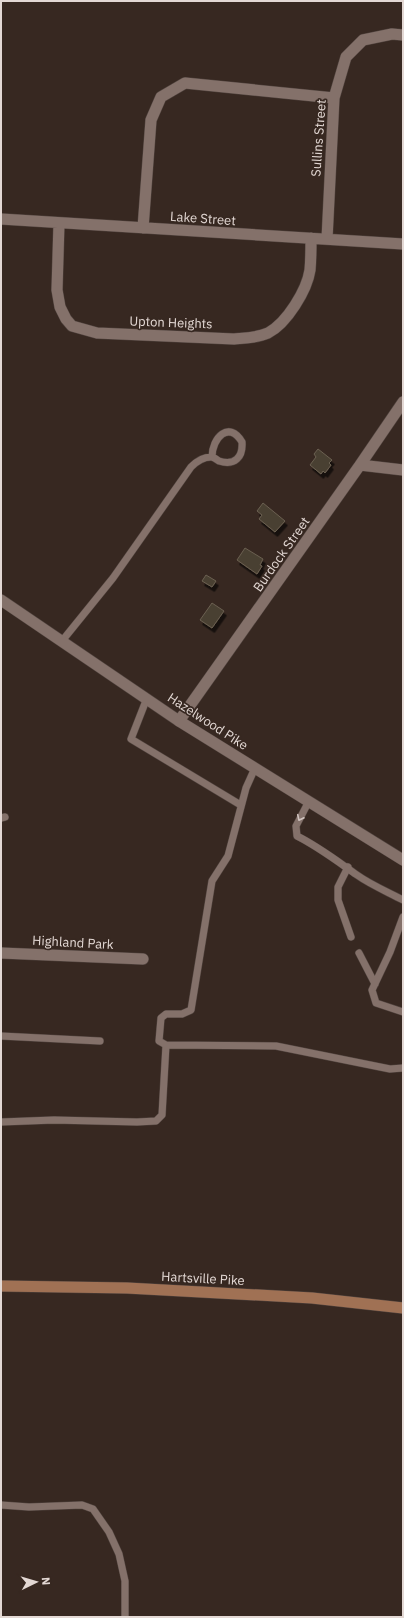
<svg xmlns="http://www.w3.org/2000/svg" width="404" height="1618" font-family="'IBM Plex Sans',sans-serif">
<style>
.building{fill:#4a4032;stroke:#6b6051;filter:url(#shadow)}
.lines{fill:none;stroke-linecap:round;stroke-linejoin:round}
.service-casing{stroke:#51443f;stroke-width:8}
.minor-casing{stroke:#51443f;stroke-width:12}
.tertiary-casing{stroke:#51443f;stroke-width:12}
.secondary-casing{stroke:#51443f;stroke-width:12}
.service{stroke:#84716a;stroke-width:7}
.minor{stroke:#84716a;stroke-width:11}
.tertiary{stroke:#84716a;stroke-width:11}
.secondary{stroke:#a07154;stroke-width:11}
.oneway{stroke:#d0c3bf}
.labels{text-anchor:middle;stroke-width:3.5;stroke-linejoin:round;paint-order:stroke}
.street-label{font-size:13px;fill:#e3d8d4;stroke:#372821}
</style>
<defs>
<filter id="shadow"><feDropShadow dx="2.5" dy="4.5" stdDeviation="0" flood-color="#0009"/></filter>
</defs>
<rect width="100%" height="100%" fill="#372821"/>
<!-- building -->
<path class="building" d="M 318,449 L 332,460 L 329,463 L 331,465 L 325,473 L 323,471 L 321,474 L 310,465 L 316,457 L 314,454 Z
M 263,503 L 285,521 L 275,532 L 259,519 L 262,515 L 257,511 Z
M 245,548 L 263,559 L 260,565 L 262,566 L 257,574 L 237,560 Z
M 206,575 L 216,581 L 212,587 L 202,581 Z
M 212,603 L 224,611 L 212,628 L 200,620 Z"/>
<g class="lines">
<defs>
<path id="service" d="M 62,641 L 113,578 L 191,467 C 196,462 203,457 211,457 C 214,457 217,460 219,461 C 235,466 243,457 242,442 C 229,420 212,438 212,457
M 147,698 L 131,739 L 239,804 L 242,803
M 255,768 L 246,788 L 228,856 L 212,881 L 191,1010 L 182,1014 L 166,1014 L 161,1018 L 159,1041 L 166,1045 L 276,1046 L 390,1069 L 403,1068
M 309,801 L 296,826 L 297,836 C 319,847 337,861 357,875 C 371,885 388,892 403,900
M 1,818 L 5,817
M 348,867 L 338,887 L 338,900 L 351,937
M 403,917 L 390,952 L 372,990 L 376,1003 L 403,1012
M 359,953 L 375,984
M 1,1036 L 100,1041
M 1,1122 L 54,1120 L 137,1122 L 156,1121 L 162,1115 L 166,1045
M 1,1505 L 29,1507 L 82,1505 L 93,1509 L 109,1532 L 119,1554 L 125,1581 L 125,1617"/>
<path id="minor" d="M 1,219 L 403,244
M 59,223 L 57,290 L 60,307 L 66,319 L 72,326 L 97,333 L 234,339 C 246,338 257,338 268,333 C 287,323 307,290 310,270 C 311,259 311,249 311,238
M 143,228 L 151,120 L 161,97 L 185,83 L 334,98
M 327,239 L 334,98 L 346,57 L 363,40 L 392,34 L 403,35
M 360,465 L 403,470
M 179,721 L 360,465 L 403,402
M 1,953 L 143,959"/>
<path id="tertiary" d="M 1,600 L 179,721 L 403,860"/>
<path id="secondary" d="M 1,1286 L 127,1288 L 312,1298 L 403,1308"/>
</defs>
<!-- service casing -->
<use href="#service" class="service-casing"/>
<!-- minor casing -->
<use href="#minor" class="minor-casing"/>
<!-- tertiary casing -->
<use href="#tertiary" class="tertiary-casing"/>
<!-- secondary casing -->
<use href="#secondary" class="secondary-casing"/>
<!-- service -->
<use href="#service" class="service"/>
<!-- minor -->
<use href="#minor" class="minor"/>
<!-- tertiary -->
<use href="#tertiary" class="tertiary"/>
<!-- secondary -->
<use href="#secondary" class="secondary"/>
</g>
<!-- one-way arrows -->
<defs><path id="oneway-chevron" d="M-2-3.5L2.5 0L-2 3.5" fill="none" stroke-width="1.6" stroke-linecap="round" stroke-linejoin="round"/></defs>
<use class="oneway" href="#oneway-chevron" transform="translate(300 818) rotate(116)"/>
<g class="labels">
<!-- street labels -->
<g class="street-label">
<text transform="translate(318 138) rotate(-86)" y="5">Sullins Street</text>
<text transform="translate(203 218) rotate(4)" y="5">Lake Street</text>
<text transform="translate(171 322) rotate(2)" y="5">Upton Heights</text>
<text transform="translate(281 554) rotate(-55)" y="5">Burdock Street</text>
<text transform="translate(208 721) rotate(33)" y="5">Hazelwood Pike</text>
<text transform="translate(73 942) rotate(3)" y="5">Highland Park</text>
<text transform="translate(203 1278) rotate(3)" y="5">Hartsville Pike</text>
</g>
</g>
<!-- border -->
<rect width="404" height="1618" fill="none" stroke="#e3d8d4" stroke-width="4"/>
<!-- north arrow -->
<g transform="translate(36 1582) rotate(85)" stroke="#372821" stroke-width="3" paint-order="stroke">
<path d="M0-3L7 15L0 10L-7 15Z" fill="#e3d8d4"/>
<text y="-6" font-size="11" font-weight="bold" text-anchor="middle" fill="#e3d8d4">N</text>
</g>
</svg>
